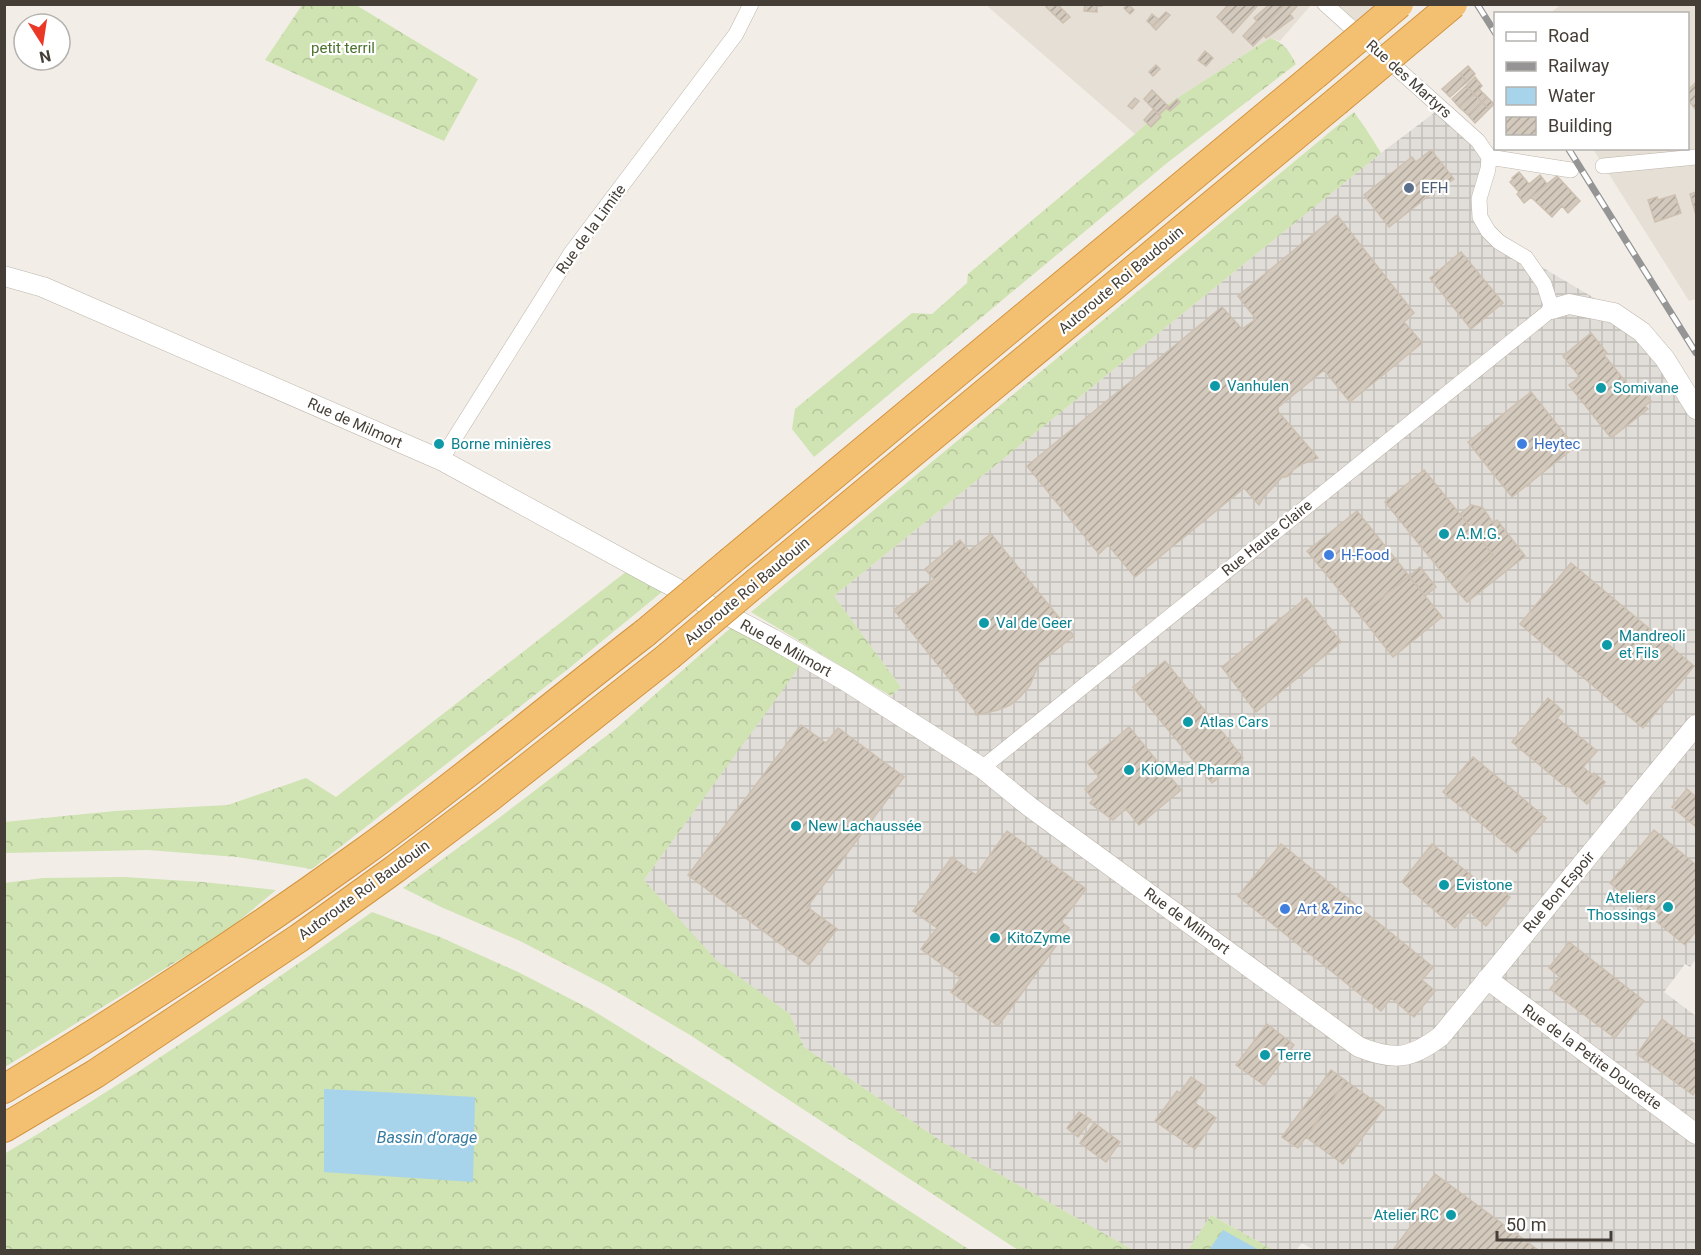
<svg xmlns="http://www.w3.org/2000/svg" width="1701" height="1255" font-family="Roboto,sans-serif">
<style>
.residential{fill:#e6dfd5}
.industrial{fill:url(#industrial-grid)}
.forest{fill:url(#forest-crowns)}
.water{fill:#a7d3eb}
.building{fill:url(#building-hatch);stroke:#cdc0b1;stroke-width:1.5}
.lines{fill:none;stroke-linecap:round;stroke-linejoin:round}
.minor-casing{stroke:#bdb5aa;stroke-width:16}
.tertiary-casing{stroke:#bdb5aa;stroke-width:21}
.motorway-casing{stroke:#d29441;stroke-width:30}
.minor{stroke:#fff;stroke-width:15}
.tertiary{stroke:#fff;stroke-width:20}
.motorway{stroke:#f3c071;stroke-width:28}
.rail-casing{stroke:#959595;stroke-width:7}
.rail{stroke:#fff;stroke-width:4.5;stroke-dasharray:14;stroke-linecap:butt}
.motorway-bridge-casing{stroke:#d29441;stroke-width:30;stroke-linecap:butt}
.motorway-bridge{stroke:#f3c071;stroke-width:28}
.service-dot{fill:#5c6f8a;stroke:#fff;stroke-width:2}
.culture-dot{fill:#0f9aa8;stroke:#fff;stroke-width:2}
.shop-dot{fill:#3f7fe0;stroke:#fff;stroke-width:2}
.labels{text-anchor:middle;stroke-width:4.5;stroke-linejoin:round;paint-order:stroke}
.park-label{font-size:15px;fill:#4c722e;stroke:#fff}
.street-label{font-size:15px;fill:#443e36;stroke:#fff}
.service-label{font-size:15px;fill:#4e5e75;stroke:#fff;text-anchor:start}
.culture-label{font-size:15px;fill:#0d838f;stroke:#fff;text-anchor:start}
.shop-label{font-size:15px;fill:#366cbe;stroke:#fff;text-anchor:start}
.water-label{font-size:16px;font-style:italic;fill:#357aa0;stroke:#fff}
</style>
<defs>
<pattern id="industrial-grid" width="8" height="8" patternUnits="userSpaceOnUse" patternTransform="scale(1.5)"><rect width="8" height="8" fill="#e1ddd8"/><path d="M0 4h8M4 0v8" fill="none" stroke="#c2bfba"/></pattern>
<pattern id="forest-crowns" width="20" height="18" patternUnits="userSpaceOnUse" patternTransform="scale(1.5)"><rect width="20" height="18" fill="#d0e3b2"/><path d="M2 6a3 3 0 1 1 6 0M12 15a3 3 0 1 1 6 0" fill="none" stroke="#b4c49a"/></pattern>
<pattern id="building-hatch" width="6" height="6" patternUnits="userSpaceOnUse" patternTransform="scale(1.5)"><rect width="6" height="6" fill="#d3c9bd"/><path d="M-1 1l2-2M0 6l6-6M5 7l2-2" fill="none" stroke="#ada59a"/></pattern>
</defs>
<rect width="100%" height="100%" fill="#f2eee7"/>
<!-- residential -->
<path class="residential" d="M 986,5 L 1311,5 L 1280,41 L 1270,38 L 1168,104 L 1135,134 Z
M 1329,5 L 1377,5 L 1359,22 Z
M 1560,5 L 1696,5 L 1696,299 L 1689,301 L 1593,149 L 1688,148 L 1688,14 L 1549,14 Z"/>
<!-- industrial -->
<path class="industrial" d="M 1438,110 L 1489,157 L 1479,199 L 1499,242 L 1608,306 L 1696,410 L 1696,959 L 1690,967 L 1685,964 L 1664,992 L 1696,1016 L 1696,1250 L 1314,1250 L 1302,1243 L 1296,1250 L 1273,1250 L 1211,1215 L 1188,1250 L 1133,1250 L 941,1141 L 804,1047 L 790,1014 L 716,961 L 644,880 L 802,662 L 880,707 L 901,687 L 834,596 L 1381,153 Z"/>
<!-- forest -->
<path class="forest" d="M 302,5 L 356,5 L 478,79 L 444,141 L 265,60 Z
M 1270,38 C 1285,43 1289,51 1296,64 L 1167,163 L 814,457 L 792,429 L 795,409 L 912,313 L 932,314 L 967,283 L 968,274 L 1135,134 L 1168,104 Z
M 1354,112 L 1366,129 L 1381,153 L 834,596 L 901,687 L 891,696 L 751,612 Z
M 627,571 L 662,592 L 568,669 L 312,869 L 237,857 L 148,850 L 5,853 L 4,822 L 115,811 L 228,805 L 306,778 L 336,797 Z
M 734,625 L 800,666 L 644,880 L 717,961 L 790,1014 L 804,1047 L 941,1141 L 1133,1250 L 1018,1250 L 690,1035 L 607,986 L 520,941 L 441,907 L 403,888 L 499,818 L 618,727 Z
M 124,877 L 203,882 L 276,890 L 228,930 L 5,1067 L 4,883 L 43,878 Z
M 372,912 L 440,937 L 518,972 L 592,1010 L 720,1089 L 970,1250 L 5,1250 L 4,1154 C 132,1080 252,996 372,912 Z
M 1211,1215 L 1273,1250 L 1188,1250 Z"/>
<!-- water -->
<path class="water" d="M 324,1089 L 475,1097 L 473,1182 L 324,1172 Z
M 1223,1230 L 1259,1250 L 1209,1250 Z"/>
<!-- building -->
<path class="building" d="M 1048,4 L 1057,4 L 1070,17 L 1063,23 L 1046,7 Z
M 1085,4 L 1102,4 L 1102,6 L 1097,6 L 1097,12 L 1084,11 Z
M 1128,4 L 1134,10 L 1130,14 L 1124,8 Z
M 1229,4 L 1259,4 L 1233,33 L 1217,17 Z
M 1270,4 L 1285,4 L 1249,42 L 1243,36 L 1257,21 L 1254,18 Z
M 1285,4 L 1299,4 L 1290,14 L 1293,18 L 1266,38 L 1264,35 L 1253,46 L 1249,42 Z
M 1166,12 L 1170,15 L 1156,30 L 1152,26 Z
M 1152,14 L 1159,20 L 1153,26 L 1147,21 Z
M 1205,51 L 1213,58 L 1206,66 L 1198,60 Z
M 1156,65 L 1160,69 L 1153,76 L 1149,72 Z
M 1468,66 L 1475,74 L 1467,82 L 1460,73 Z
M 1460,73 L 1467,82 L 1450,97 L 1442,89 Z
M 1475,77 L 1482,86 L 1474,94 L 1466,86 Z
M 1696,82 L 1696,110 L 1688,100 L 1688,90 Z
M 1466,86 L 1474,94 L 1459,107 L 1452,99 Z
M 1479,89 L 1487,97 L 1482,102 L 1474,94 Z
M 1152,90 L 1168,106 L 1159,115 L 1144,99 Z
M 1474,94 L 1482,102 L 1468,115 L 1459,107 Z
M 1487,97 L 1494,104 L 1489,109 L 1482,102 Z
M 1135,98 L 1139,101 L 1132,109 L 1128,106 Z
M 1177,99 L 1180,102 L 1170,111 L 1167,109 Z
M 1482,102 L 1489,109 L 1475,123 L 1468,115 Z
M 1154,109 L 1161,117 L 1151,127 L 1144,120 Z
M 1431,150 L 1454,179 L 1444,186 L 1447,189 L 1440,195 L 1436,190 L 1389,227 L 1364,195 L 1412,157 L 1416,162 Z
M 1519,172 L 1529,184 L 1540,175 L 1547,184 L 1524,203 L 1517,194 L 1519,192 L 1510,182 L 1513,179 L 1512,178 Z
M 1557,176 L 1580,201 L 1568,213 L 1562,206 L 1552,217 L 1531,197 Z
M 1696,192 L 1696,215 L 1690,194 Z
M 1675,195 L 1681,213 L 1655,222 L 1648,200 L 1657,197 L 1658,200 Z
M 1337,215 L 1414,313 L 1404,322 L 1422,343 L 1350,402 L 1324,370 L 1276,409 L 1318,458 L 1302,464 L 1293,470 L 1290,475 L 1286,477 L 1282,477 L 1263,498 L 1259,505 L 1244,488 L 1135,577 L 1108,545 L 1099,554 L 1027,466 L 1222,307 L 1242,329 L 1256,319 L 1238,296 Z
M 1461,252 L 1503,303 L 1471,329 L 1430,278 Z
M 1591,333 L 1607,353 L 1604,355 L 1637,396 L 1643,391 L 1651,401 L 1645,406 L 1648,409 L 1611,438 L 1569,385 L 1580,377 L 1563,356 Z
M 1531,392 L 1575,447 L 1512,497 L 1468,442 Z
M 1424,470 L 1493,555 L 1454,587 L 1385,502 Z
M 1471,505 L 1483,508 L 1493,523 L 1497,520 L 1525,556 L 1467,602 L 1454,587 L 1493,555 L 1460,514 Z
M 1357,511 L 1409,576 L 1360,615 L 1307,551 Z
M 991,534 L 1074,636 L 1039,663 L 1030,685 L 1020,697 L 1010,705 L 998,710 L 976,715 L 975,711 L 894,610 L 934,579 L 925,569 L 960,540 L 969,551 Z
M 1571,563 L 1694,666 L 1643,728 L 1520,624 Z
M 1420,567 L 1436,587 L 1425,596 L 1409,576 Z
M 1409,576 L 1442,617 L 1393,657 L 1360,615 Z
M 1306,598 L 1341,642 L 1256,712 L 1222,667 Z
M 1165,661 L 1243,758 L 1212,783 L 1133,687 Z
M 1548,698 L 1563,711 L 1557,718 L 1597,751 L 1583,767 L 1593,776 L 1594,773 L 1605,782 L 1587,804 L 1572,791 L 1573,790 L 1568,786 L 1566,787 L 1512,742 Z
M 801,725 L 826,743 L 838,728 L 904,777 L 807,907 L 837,929 L 809,965 L 688,875 Z
M 1129,727 L 1181,790 L 1139,825 L 1126,809 L 1113,820 L 1090,803 L 1093,799 L 1085,789 L 1099,777 L 1087,762 Z
M 1473,757 L 1546,818 L 1517,853 L 1443,792 Z
M 1687,789 L 1696,797 L 1696,827 L 1672,807 Z
M 1654,830 L 1696,865 L 1696,931 L 1685,945 L 1610,883 Z
M 1007,831 L 1086,889 L 1061,922 L 1069,928 L 998,1026 L 951,992 L 961,978 L 921,949 L 937,928 L 913,911 L 952,857 L 976,875 Z
M 1281,844 L 1433,967 L 1422,980 L 1435,991 L 1414,1017 L 1391,998 L 1381,1011 L 1238,896 Z
M 1432,844 L 1486,887 L 1492,880 L 1510,897 L 1486,926 L 1469,911 L 1455,928 L 1402,882 Z
M 1569,942 L 1644,1001 L 1615,1038 L 1550,989 L 1560,977 L 1549,968 Z
M 1662,1019 L 1696,1045 L 1696,1090 L 1693,1095 L 1637,1054 Z
M 1267,1024 L 1294,1045 L 1264,1085 L 1236,1065 Z
M 1331,1070 L 1346,1081 L 1298,1148 L 1282,1137 Z
M 1191,1077 L 1206,1087 L 1195,1103 L 1216,1118 L 1195,1149 L 1155,1121 L 1177,1091 L 1180,1093 Z
M 1346,1081 L 1384,1108 L 1343,1164 L 1306,1137 Z
M 1079,1112 L 1091,1120 L 1078,1137 L 1067,1128 Z
M 1094,1123 L 1120,1142 L 1106,1162 L 1080,1143 Z
M 1435,1174 L 1538,1250 L 1393,1250 L 1417,1218 L 1407,1211 Z"/>
<g class="lines">
<defs>
<path id="minor" d="M 1489,157 L 1571,170
M 1603,166 L 1696,157
M 441,460 L 571,253 L 736,34 L 751,4
M 982,768 L 1552,309 L 1544,284 L 1526,258 L 1499,242 L 1488,231 L 1480,217 L 1479,199 L 1488,169 L 1489,157 L 1478,141 L 1325,4"/>
<path id="tertiary" d="M 4,276 L 43,287 L 441,460 L 655,577 L 773,639 L 846,681 L 982,768 L 1030,807 L 1359,1047 C 1394,1061 1411,1059 1441,1036 L 1696,725
M 1552,309 L 1569,304 L 1614,313 L 1642,332 L 1665,359 L 1696,409
M 1487,979 L 1696,1134"/>
<path id="motorway" d="M 732,560 L 1315,75
M 758,581 L 1336,102
M 4,1089 C 125,1016 243,939 358,856 C 456,786 549,707 645,633
M 4,1128 L 95,1074 L 299,938 L 395,869 L 489,798 L 669,656"/>
</defs>
<!-- minor casing -->
<use href="#minor" class="minor-casing"/>
<!-- tertiary casing -->
<use href="#tertiary" class="tertiary-casing"/>
<!-- motorway casing -->
<use href="#motorway" class="motorway-casing"/>
<!-- minor -->
<use href="#minor" class="minor"/>
<!-- tertiary -->
<use href="#tertiary" class="tertiary"/>
<!-- motorway -->
<use href="#motorway" class="motorway"/>
<defs>
<path id="rail" d="M 1477,4 L 1496,34
M 1568,148 L 1696,353"/>
</defs>
<!-- rail casing -->
<use href="#rail" class="rail-casing"/>
<!-- rail -->
<use href="#rail" class="rail"/>
<defs>
<path id="motorway-bridge" d="M 1315,75 L 1399,4
M 1336,102 L 1453,4
M 645,633 L 732,560
M 669,656 L 758,581"/>
</defs>
<!-- motorway-bridge casing -->
<use href="#motorway-bridge" class="motorway-bridge-casing"/>
<!-- motorway-bridge -->
<use href="#motorway-bridge" class="motorway-bridge"/>
</g>
<!-- markers -->
<circle class="service-dot" cx="1409" cy="188" r="6"/>
<g class="culture-dot">
<circle cx="1215" cy="386" r="6"/>
<circle cx="1601" cy="388" r="6"/>
<circle cx="439" cy="444" r="6"/>
<circle cx="1444" cy="534" r="6"/>
<circle cx="984" cy="623" r="6"/>
<circle cx="1607" cy="645" r="6"/>
<circle cx="1188" cy="722" r="6"/>
<circle cx="1129" cy="770" r="6"/>
<circle cx="796" cy="826" r="6"/>
<circle cx="1444" cy="885" r="6"/>
<circle cx="1668" cy="907" r="6"/>
<circle cx="995" cy="938" r="6"/>
<circle cx="1265" cy="1055" r="6"/>
<circle cx="1451" cy="1215" r="6"/>
</g>
<g class="shop-dot">
<circle cx="1522" cy="444" r="6"/>
<circle cx="1329" cy="555" r="6"/>
<circle cx="1285" cy="909" r="6"/>
</g>
<g class="labels">
<!-- park labels -->
<g class="park-label">
<text x="343" y="53">petit terril</text>
</g>
<!-- street labels -->
<g class="street-label">
<text transform="translate(1409 79) rotate(42)" y="5">Rue des Martyrs</text>
<text transform="translate(591 229) rotate(-54)" y="5">Rue de la Limite</text>
<text transform="translate(1121 280) rotate(-40)" y="5">Autoroute Roi Baudouin</text>
<text transform="translate(355 423) rotate(24)" y="5">Rue de Milmort</text>
<text transform="translate(1267 538) rotate(-39)" y="5">Rue Haute Claire</text>
<text transform="translate(747 591) rotate(-40)" y="5">Autoroute Roi Baudouin</text>
<text transform="translate(786 648) rotate(29)" y="5">Rue de Milmort</text>
<text transform="translate(364 890) rotate(-36)" y="5">Autoroute Roi Baudouin</text>
<text transform="translate(1559 892) rotate(-50)" y="5">Rue Bon Espoir</text>
<text transform="translate(1187 921) rotate(36)" y="5">Rue de Milmort</text>
<text transform="translate(1592 1057) rotate(36)" y="5">Rue de la Petite Doucette</text>
</g>
<!-- service labels -->
<g class="service-label">
<text x="1421" y="193">EFH</text>
</g>
<!-- culture labels -->
<g class="culture-label">
<text x="1227" y="391">Vanhulen</text>
<text x="1613" y="393">Somivane</text>
<text x="451" y="449">Borne minières</text>
<text x="1456" y="539">A.M.G.</text>
<text x="996" y="628">Val de Geer</text>
<text x="1619" y="641">Mandreoli<tspan x="1619" dy="17">et Fils</tspan></text>
<text x="1200" y="727">Atlas Cars</text>
<text x="1141" y="775">KiOMed Pharma</text>
<text x="808" y="831">New Lachaussée</text>
<text x="1456" y="890">Evistone</text>
<text x="1656" y="903" text-anchor="end">Ateliers<tspan x="1656" dy="17">Thossings</tspan></text>
<text x="1007" y="943">KitoZyme</text>
<text x="1277" y="1060">Terre</text>
<text x="1439" y="1220" text-anchor="end">Atelier RC</text>
</g>
<!-- shop labels -->
<g class="shop-label">
<text x="1534" y="449">Heytec</text>
<text x="1341" y="560">H-Food</text>
<text x="1297" y="914">Art &amp; Zinc</text>
</g>
<!-- water labels -->
<g class="water-label">
<text x="427" y="1143">Bassin d'orage</text>
</g>
</g>
<!-- border -->
<rect width="1701" height="1255" fill="none" stroke="#443e36" stroke-width="12"/>
<!-- legend -->
<rect x="1494" y="12" width="195" height="138" fill="#ffffff" stroke="#b4b2af" stroke-width="1.5"/>
<rect x="1506" y="32" width="30" height="9" fill="#ffffff" stroke="#b4b2af" stroke-width="1.5"/>
<text x="1548" y="42" font-size="18" fill="#443e36">Road</text>
<rect x="1506" y="62" width="30" height="9" fill="#959595" stroke="#b4b2af" stroke-width="1.5"/>
<text x="1548" y="72" font-size="18" fill="#443e36">Railway</text>
<rect x="1506" y="87" width="30" height="18" fill="#a7d3eb" stroke="#b4b2af" stroke-width="1.5"/>
<text x="1548" y="102" font-size="18" fill="#443e36">Water</text>
<rect x="1506" y="117" width="30" height="18" fill="url(#building-hatch)" stroke="#b4b2af" stroke-width="1.5"/>
<text x="1548" y="132" font-size="18" fill="#443e36">Building</text>
<!-- north arrow -->
<g transform="translate(42 42) rotate(168)"><circle r="28" fill="#ffffff" stroke="#b4b2af" stroke-width="1.5"/>
<path d="M0-4.5L10 22L0 15L-10 22Z" fill="#ea3726"/>
<text y="-9" font-size="16" font-weight="bold" text-anchor="middle" fill="#443e36">N</text>
</g>
<!-- scale -->
<path d="M1497 1231v9h114v-9" fill="none" stroke="#443e36" stroke-width="3"/>
<text x="1506" y="1231" font-size="18" fill="#443e36" stroke="#ffffff" stroke-width="4.5" paint-order="stroke">50 m</text>
</svg>
